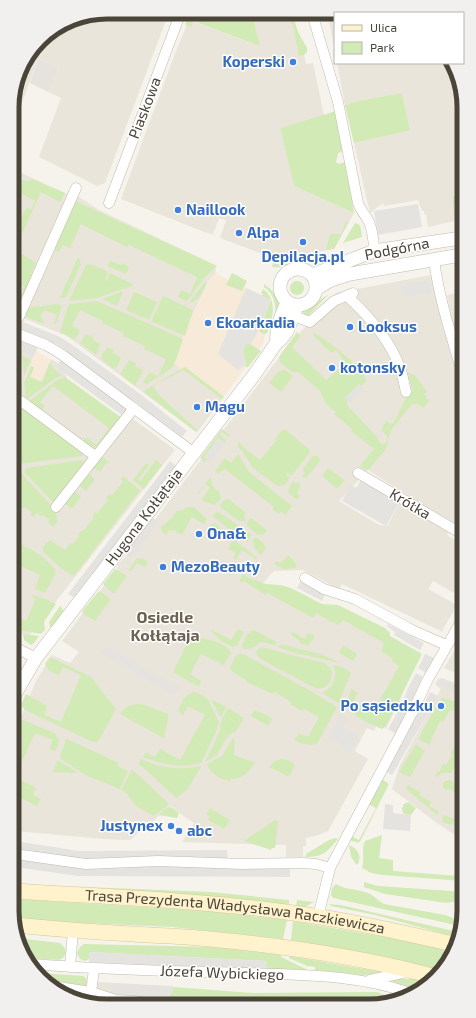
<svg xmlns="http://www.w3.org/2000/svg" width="476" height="1018" font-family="'Exo 2',sans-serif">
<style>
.residential{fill:#eae5da}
.commercial{fill:#f7ead8}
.industrial{fill:#e6e2dd}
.green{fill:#d2eab5}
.parking{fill:#e5e3e0}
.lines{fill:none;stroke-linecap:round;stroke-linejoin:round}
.minor-casing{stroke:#c2bbae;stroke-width:11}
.tertiary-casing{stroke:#c2bbae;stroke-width:14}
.secondary-casing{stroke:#d6c79b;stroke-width:16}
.minor{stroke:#fff;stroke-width:10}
.tertiary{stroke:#fff;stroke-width:13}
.secondary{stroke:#fff3cd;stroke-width:15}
.shop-dot{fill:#3f7fe0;stroke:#fff;stroke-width:1.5}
.labels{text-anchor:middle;stroke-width:3;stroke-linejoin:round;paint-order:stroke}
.shop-label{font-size:15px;font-weight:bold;fill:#366cbe;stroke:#fff;text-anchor:start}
.street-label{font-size:15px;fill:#4b4439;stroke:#fff}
.neighbourhood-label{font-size:16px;font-weight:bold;fill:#6e6250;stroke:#fff}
.rim{fill:none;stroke:#4b4439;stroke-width:5}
</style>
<rect width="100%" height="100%" fill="#f6f3ec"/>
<!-- residential -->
<path class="residential" d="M 107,12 L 169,12 L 105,183 L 97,186 L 39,157 L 61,98 L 48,92 L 59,67 L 38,59 L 13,128 L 13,94 L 22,65 L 44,36 L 71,19 Z
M 252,13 L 290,13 L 299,55 L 304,55 L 306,64 L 313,63 L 324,115 L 280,128 L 294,186 L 354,213 L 334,249 L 292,256 L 260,253 L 220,238 L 226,220 L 219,218 L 213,234 L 207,233 L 121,199 L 176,51 L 189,20 L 260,46 Z
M 328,13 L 335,13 L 335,51 L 331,32 Z
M 337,63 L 449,63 L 461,82 L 461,194 L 452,196 L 455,221 L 428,227 L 426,214 L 424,215 L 424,211 L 422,211 L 418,200 L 384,206 L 383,203 L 370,213 L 354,143 L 410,129 L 402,93 L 358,101 L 345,105 Z
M 13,169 L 69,195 L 70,191 L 99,210 L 215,265 L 216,272 L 209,280 L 179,344 L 183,370 L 222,399 L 198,431 L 195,431 L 67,336 L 13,314 Z
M 431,275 L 452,357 L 462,386 L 462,478 L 459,480 L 462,483 L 462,527 L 427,507 L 425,507 L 368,470 L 339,501 L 379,525 L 387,526 L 399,504 L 404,504 L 450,528 L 447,535 L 462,545 L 463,595 L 461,597 L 433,581 L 428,589 L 457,605 L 442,631 L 447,634 L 342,584 L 339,589 L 303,570 L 274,571 L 262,584 L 350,615 L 421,655 L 403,692 L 400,701 L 386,728 L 376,726 L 374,731 L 367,728 L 355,751 L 368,759 L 328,831 L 319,835 L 306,838 L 306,846 L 303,846 L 303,857 L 286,857 L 286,845 L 182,842 L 194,823 L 186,818 L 171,806 L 130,840 L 103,839 L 15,831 L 15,731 L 36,681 L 52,655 L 70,663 L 79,652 L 62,641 L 118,567 L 117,565 L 131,551 L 287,347 L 336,293 Z
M 461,292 L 462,355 L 456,338 L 447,295 Z
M 14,343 L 23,346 L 21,352 L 33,358 L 24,381 L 38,387 L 51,359 L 63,366 L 67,379 L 120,418 L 126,424 L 133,419 L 174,449 L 174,451 L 144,489 L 28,637 L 14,630 Z
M 463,636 L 463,676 L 444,668 Z
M 442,678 L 463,686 L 463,841 L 430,818 L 392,789 L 400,765 L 441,689 L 435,684 L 438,679 Z
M 41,978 L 174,987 L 166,1004 L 88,1004 L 44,982 Z"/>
<!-- commercial -->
<path class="commercial" d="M 216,272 L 219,275 L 266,297 L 267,327 L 263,344 L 222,399 L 174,364 L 179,344 L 210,279 Z
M 36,351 L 51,360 L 38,388 L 24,381 Z"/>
<!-- industrial -->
<path class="industrial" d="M 38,59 L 59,67 L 48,92 L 30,83 Z"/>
<!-- green -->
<path class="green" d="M 190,13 L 252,13 L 260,46 L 193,21 L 191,27 L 185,25 Z
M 290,13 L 292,13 L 298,32 L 307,48 L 307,52 L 304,55 L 299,56 Z
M 402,93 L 410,130 L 354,143 L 345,105 L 358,101 Z
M 336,111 L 344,151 L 338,153 L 336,162 L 339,164 L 346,162 L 354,213 L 294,186 L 280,128 Z
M 32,179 L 65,193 L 60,202 L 41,192 L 15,249 L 36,263 L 31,274 L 36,276 L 17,314 L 13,312 L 13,301 L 18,303 L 24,286 L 13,282 L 13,263 L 18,254 L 13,252 L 13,234 L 26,208 L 31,209 L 35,201 L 18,192 L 20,189 L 15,186 L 23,180 L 30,181 Z
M 461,194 L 461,221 L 455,221 L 452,196 Z
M 75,201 L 217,266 L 205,277 L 187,301 L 179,298 L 178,296 L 181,290 L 190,294 L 197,277 L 129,245 L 127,247 L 81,224 L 70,248 L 63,245 L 59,252 L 53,249 Z
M 349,221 L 334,249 L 326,250 L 330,234 L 341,234 L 346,222 Z
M 355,223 L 360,225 L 362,237 L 343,243 Z
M 78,257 L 79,258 L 81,264 L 66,297 L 62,298 L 60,297 Z
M 110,261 L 121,265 L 123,263 L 129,267 L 126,274 L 107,266 Z
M 273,263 L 278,264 L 309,263 C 303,266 299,263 292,265 C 285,266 280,268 272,267 Z
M 91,264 L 108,272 L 105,280 L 107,281 L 110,273 L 133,284 L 132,286 L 97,298 L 69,301 L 86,265 Z
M 232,273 L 247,281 L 242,291 L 226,285 Z
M290 288a7 7 0 1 1 14 0a7 7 0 1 1-14 0Z
M 205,282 L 207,283 C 202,292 200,301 189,303 Z
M 264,284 C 271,289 280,297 279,306 C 278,310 275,315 274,319 C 277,306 275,295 264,287 Z
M 263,289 C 278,300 273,318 267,333 L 264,334 L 259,331 L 271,300 L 262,296 L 263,294 L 261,293 Z
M 121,292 L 123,292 L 117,306 L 103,299 Z
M 134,292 L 157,302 L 149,320 L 126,310 Z
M 329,294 L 308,316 L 304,314 L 302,311 Z
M 163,296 L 193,310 L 185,336 L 151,321 Z
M 97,301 L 183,339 L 176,360 L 172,368 L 147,384 L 144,383 L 143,382 L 150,372 L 158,376 L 166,359 L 144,349 L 145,346 L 123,336 L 124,333 L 102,323 L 103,321 L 80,310 L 72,326 L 80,330 L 75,340 L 60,332 L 68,306 L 70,304 Z
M 58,304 L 62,306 L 56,324 L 54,324 L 57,315 L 45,310 L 41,314 L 41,318 L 44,324 L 24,316 L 26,308 Z
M 297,332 L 300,335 L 299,339 L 292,347 L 326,380 L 346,363 L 336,350 L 331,353 L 312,334 L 315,333 C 326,340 366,368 366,382 L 361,386 L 359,384 L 345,398 L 347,400 L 347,405 L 377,437 L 381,444 L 385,444 L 388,440 L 386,434 L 381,431 L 386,421 L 393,424 L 406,398 L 401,395 L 402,392 L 413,392 L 408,373 L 415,375 L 427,392 L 424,394 L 429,401 L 423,408 L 418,404 L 412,404 L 394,426 L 390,433 L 386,449 L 368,470 L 360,466 L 374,449 L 351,431 L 352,429 L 334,414 L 336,412 L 326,404 L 320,391 L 298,372 L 292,372 L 280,362 L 279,357 Z
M 86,334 L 93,337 L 93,340 L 100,344 L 98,349 L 99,350 L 96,355 L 80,343 Z
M 247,342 L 261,351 L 248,367 L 244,366 L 246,364 L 243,351 Z
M 14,346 L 18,350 L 22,391 L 22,396 L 14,413 Z
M 107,347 L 114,350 L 113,353 L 121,357 L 117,367 L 114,369 L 101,359 L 103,352 L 105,352 Z
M 22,356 L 31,360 L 24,375 Z
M 129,360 L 136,363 L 135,366 L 143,370 L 135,386 L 120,374 Z
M 50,362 L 53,368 L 62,375 L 53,380 L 26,400 L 24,382 L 31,366 L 34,368 L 30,377 L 42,382 Z
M 185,367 L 224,397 L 222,399 L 183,370 L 153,386 L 159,395 L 198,431 L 196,432 L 145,393 L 145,390 Z
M 285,370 L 293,376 L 281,392 L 269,383 L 279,371 Z
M 65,377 L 122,418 L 98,447 L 90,446 L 82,442 L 86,437 L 96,445 L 109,428 L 53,386 L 40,402 L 45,406 L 41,411 L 28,402 L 56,381 Z
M 23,407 L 82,452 L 82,456 L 19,464 L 14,467 L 14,419 L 19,408 Z
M 222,429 L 230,435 L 229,437 L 222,432 L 220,435 L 226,440 L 225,443 L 218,438 L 204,457 L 208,459 L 205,462 L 200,458 Z
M 282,430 L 286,430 L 310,450 L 308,455 L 291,476 L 288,473 L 286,475 L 290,478 L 284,485 L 278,486 L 253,468 L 242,451 L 237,446 L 239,442 L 242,445 L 242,446 L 260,460 L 275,442 L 277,441 L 275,439 Z
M 238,454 L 249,472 L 292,506 L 285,515 L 281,511 L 279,514 L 272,509 L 274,507 L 225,469 L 223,471 L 222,470 L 219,474 L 215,471 L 225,458 L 231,463 Z
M 313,456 L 316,456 L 320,459 L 320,461 L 306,478 L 302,476 L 305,473 L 302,470 Z
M 99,457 L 104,458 L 110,463 L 109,464 L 107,462 L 100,472 L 92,467 Z
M 83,460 L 84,465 L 54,503 L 25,473 L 26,468 Z
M 156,460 L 162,465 L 144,489 L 133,480 L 146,463 L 149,465 L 138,480 L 140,481 Z
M 328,468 L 343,479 L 344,481 L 338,488 L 336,488 L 322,476 Z
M 15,470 L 19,471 L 53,507 L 58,521 L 53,527 L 48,522 L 50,520 L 43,515 L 41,516 L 37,513 L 33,517 L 30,515 L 32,512 L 24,507 L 23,509 L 16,504 L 14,507 L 14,471 Z
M 87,472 L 95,479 L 86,491 L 78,484 Z
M 123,476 L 140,490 L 74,576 L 61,568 L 43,552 L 43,547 L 50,540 L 65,550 L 70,543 L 73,544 L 79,536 L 78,534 L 81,531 L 83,531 L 94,518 L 92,517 L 95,512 L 97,514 L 108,500 L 106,498 L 109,494 L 112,495 L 123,482 L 121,479 Z
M 211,477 L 212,486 L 220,493 L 221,499 L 214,505 L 201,500 L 210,488 L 208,485 L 205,485 L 198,495 L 198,493 Z
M 293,481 L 296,484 L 298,482 L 301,485 L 297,493 L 300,496 L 297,500 L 288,492 L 289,488 Z
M 73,490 L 81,497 L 72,509 L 63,502 Z
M 227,498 L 245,512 L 244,517 L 246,519 L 245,521 L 239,521 L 221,508 L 220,505 Z
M 188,507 L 194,507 L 207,519 L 204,524 L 192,517 L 182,535 L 173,530 L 172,531 L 169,530 L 166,535 L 161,530 L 161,527 L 171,519 L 176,511 L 183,510 Z
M 217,511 L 251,534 L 251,536 L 247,542 L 212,516 Z
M 251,518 L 267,530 L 263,535 L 258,535 L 247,526 L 247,523 Z
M 214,523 L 228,534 L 225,541 L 208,529 L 210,525 Z
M 256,537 L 264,544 L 264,545 L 266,548 L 261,555 L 254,548 L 254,543 L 252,541 Z
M 233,539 L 255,556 L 257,560 L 242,550 L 236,560 L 233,558 L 236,553 L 228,549 Z
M 14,540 L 42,556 L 55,569 L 55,575 L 45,593 L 35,589 L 40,575 L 14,563 Z
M 288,555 L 295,562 L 297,568 L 283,569 L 274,564 L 277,561 L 281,563 Z
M 137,558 L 143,559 L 148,562 L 145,567 L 137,563 L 131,571 L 128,570 Z
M 115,569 L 127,576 L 114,594 L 103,584 Z
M 243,574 L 249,578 L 266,584 L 280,585 L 291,588 L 322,604 L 338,605 L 385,628 L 390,633 L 390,636 L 422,654 L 386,726 L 382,729 C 363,720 342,715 351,689 L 358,693 L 354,701 L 373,712 L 399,666 L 392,661 L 392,658 L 381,651 L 384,643 L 343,620 L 338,625 L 334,622 L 333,623 L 316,613 L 313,618 L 267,593 L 266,595 L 243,581 L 242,583 L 239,581 Z
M 99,591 L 111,599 L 95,621 L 82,613 L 83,610 Z
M 32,595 L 43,598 L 56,604 L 44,622 L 45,630 L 41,634 L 14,629 L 14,616 L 26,621 L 36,599 L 31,596 Z
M 60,606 L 64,611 L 51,630 L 49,622 Z
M 238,629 L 244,632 L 237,645 L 233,647 L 221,641 L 211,631 L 212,630 L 231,640 Z
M 254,630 L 277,642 L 275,645 L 261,642 L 254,647 L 244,650 L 242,646 C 244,640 247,632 254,630 Z
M 293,632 L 305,639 L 308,633 L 315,636 L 308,646 L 300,643 L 299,640 L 291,635 Z
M 23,634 L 39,636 L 34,643 L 31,645 L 24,640 Z
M 198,637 C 209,640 226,642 231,653 L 224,665 L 201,654 L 190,674 L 201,681 L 199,687 L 173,672 L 190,638 Z
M 280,644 L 321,654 L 340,663 L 295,653 L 278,647 Z
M 343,645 L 357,654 L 353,661 L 339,653 Z
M 262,647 L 291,655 L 325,663 L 332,671 C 332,682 327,691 315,688 L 268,663 C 263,660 257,658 256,651 Z
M 241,653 L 307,689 L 337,707 L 317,744 C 309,746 301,744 294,740 L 299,733 L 308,737 L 319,717 L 304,709 L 302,711 L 290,704 L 291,702 L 275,692 L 273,694 L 246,682 L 246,680 L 231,671 L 232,670 L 230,669 C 232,663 234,655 241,653 Z
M 50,657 L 91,677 L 116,709 L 100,738 L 97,742 L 93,742 L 25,710 L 21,705 L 26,694 L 47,706 L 44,715 L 61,722 L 81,675 L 63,667 L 59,675 L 49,671 L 45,664 Z
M 333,665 C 339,666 347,668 351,673 L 339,703 L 322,693 C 334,687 338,677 333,665 Z
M 194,692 L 198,693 L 208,699 L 219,722 L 216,732 L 201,763 C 181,769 162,764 143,757 L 146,752 L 155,757 L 160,749 L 180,760 L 205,715 L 188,706 L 183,715 L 178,711 C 182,701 183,696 194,692 Z
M 442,698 L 447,699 L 456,702 L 453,711 L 450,710 L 443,722 L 440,721 L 429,745 L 418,739 L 440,700 Z
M 213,700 L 226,707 L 221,717 L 212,702 Z
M 137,704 L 145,705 L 168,714 C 169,720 164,730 165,739 L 120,714 C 125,707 129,705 137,704 Z
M 228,708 L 244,718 L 235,733 L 233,732 L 227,737 L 216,756 L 205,762 L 219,733 L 222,719 Z
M 255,710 L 272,718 L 268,726 L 251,716 Z
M 16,717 L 54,733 L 59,739 L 58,746 L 55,751 L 49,749 L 53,740 L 35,733 L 15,777 L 36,788 L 33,795 L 41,799 L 37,806 L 15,795 L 15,718 Z
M 233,738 L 235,740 L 234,755 L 255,763 C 247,773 245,778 231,779 L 231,781 C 221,780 210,774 207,764 L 222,756 Z
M 67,739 L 119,763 L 117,766 L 128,771 L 120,789 L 85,775 L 61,759 L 60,755 L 65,744 L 65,740 Z
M 416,744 L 425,751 L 410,777 L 399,772 Z
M 455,746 L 462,750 L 463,752 L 451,773 L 441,773 L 438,777 L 435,776 L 438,771 L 439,772 L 443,764 L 446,765 L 452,755 L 450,753 Z
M 141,759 C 161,768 179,771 200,766 L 201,767 L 187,790 L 176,798 L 145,769 L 138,764 Z
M 281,759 L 288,760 L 295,765 L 289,777 L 269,767 L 275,761 Z
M 57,761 L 59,761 L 78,773 L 53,772 L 53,771 Z
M 463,762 L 463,785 L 456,775 Z
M 132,769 L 168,803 L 168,805 L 154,816 L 136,806 L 127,794 L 121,790 Z
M 382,779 L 389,784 L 361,840 L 358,843 L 349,840 L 351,836 L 359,840 L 376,808 L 368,804 Z
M 451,780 L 463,793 L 463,799 L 459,796 L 459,794 L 448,789 L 447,790 L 443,788 L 443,784 L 445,781 Z
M 408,785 L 420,792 L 419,795 L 431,802 L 429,806 L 439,812 L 437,815 L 406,789 Z
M 408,802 L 416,808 L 411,815 L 404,814 C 401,810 402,808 404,804 Z
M 463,804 C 463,814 460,821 451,825 L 443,822 L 442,819 L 444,815 L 456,820 Z
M 171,807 L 179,813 L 177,818 L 158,815 L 167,808 Z
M 210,808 L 230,820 L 224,829 L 208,820 L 210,816 L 206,815 Z
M 275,820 L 278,821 L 278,823 L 275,848 L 272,848 L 271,850 L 244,841 Z
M 382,835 L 379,858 L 393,860 L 393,871 L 459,876 L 460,864 L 464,861 L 464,881 L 383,875 L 371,873 L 362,868 C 365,858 361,850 365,841 Z
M 336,838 L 338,839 C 327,852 323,857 305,857 L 306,854 L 329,840 Z
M 349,845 C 357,848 363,856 357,865 L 351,857 Z
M 364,882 L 378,886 L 464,892 L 464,905 L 457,901 L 447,903 L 385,894 L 364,887 Z
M 336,884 C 346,890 357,889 368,893 C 374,895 378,901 384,904 L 445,915 L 462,921 L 460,926 L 333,898 L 331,895 L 332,888 Z
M 86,887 L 211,892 L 289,900 L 289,905 L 222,897 Z
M 15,899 L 209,911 L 287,920 L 283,939 L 172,927 L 63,922 L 15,918 Z
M 297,900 L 314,902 L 305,907 L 296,906 Z
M 329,904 L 341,905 L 458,932 L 456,937 L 375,915 L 331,906 Z
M 293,921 L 407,941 L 450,951 L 442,971 L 389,958 L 291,940 Z
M 16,938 L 60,943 L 65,948 C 67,954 64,958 59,960 L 29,958 Z
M 84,944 L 212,947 L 281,955 L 281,957 L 308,970 L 268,969 L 266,967 L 266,961 L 89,952 L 89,959 L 85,961 L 80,959 L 77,953 L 80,947 Z
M 289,956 L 381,972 L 380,973 L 364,975 L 315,970 L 315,967 L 307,966 L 289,958 Z
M 38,973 L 83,976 L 86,978 L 87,982 L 85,985 L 81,985 L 43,980 Z
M 399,979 L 413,979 L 427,982 L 416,989 L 391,981 Z
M 174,987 L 253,993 L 377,992 L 397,1001 L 394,1003 L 166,1004 Z"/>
<!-- parking -->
<path class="parking" d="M 192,13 L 202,13 L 199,22 L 189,18 Z
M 418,204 L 422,227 L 378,235 L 374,211 Z
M 429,280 L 431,292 L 404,297 L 402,285 Z
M 246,288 L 271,300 L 258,331 L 250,345 L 247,343 L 243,351 L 246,364 L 238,370 L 218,354 Z
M 13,318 L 60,337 L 74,346 L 139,393 L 187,431 L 182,437 L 133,400 L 123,416 L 56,367 L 67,351 L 57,344 L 42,338 L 33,358 L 21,352 L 23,346 L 14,343 Z
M 359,384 L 364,389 L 351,403 L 345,398 Z
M 218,438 L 225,443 L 211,462 L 204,457 Z
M 170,461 L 176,466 L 143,511 L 159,522 L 132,558 L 115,546 L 75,598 L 68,594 Z
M 365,474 L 403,496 L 386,526 L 342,501 L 351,485 L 356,488 Z
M 301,581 L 325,595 L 322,601 L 297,588 Z
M 388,624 L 424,643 L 420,650 L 394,635 L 395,632 L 387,626 Z
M 106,646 L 179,687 L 175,695 L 101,654 Z
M 425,654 L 434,658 L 426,673 L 418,668 Z
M 416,673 L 423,677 L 396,734 L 388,729 L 401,706 L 408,688 Z
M 442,679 L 463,688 L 463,695 L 435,684 Z
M 430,692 L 438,696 L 392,775 L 386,772 Z
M 340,715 L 348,718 L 343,727 L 359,736 L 350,753 L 344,749 L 345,747 L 328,737 Z
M 385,804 L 393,805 L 393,813 L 411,815 L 410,831 L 383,829 Z
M 15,841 L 79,851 L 227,850 L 229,868 L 290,869 L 290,877 L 78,876 L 15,867 Z
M 89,952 L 267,961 L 266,970 L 89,962 Z
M 113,983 L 174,986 L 164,1004 L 138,1004 L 141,996 L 111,994 Z"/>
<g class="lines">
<defs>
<path id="minor" d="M 312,13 L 338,102 L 358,203 C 360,209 363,212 366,217 C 372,224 374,242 374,251
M 109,203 L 181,12
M 434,260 C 439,298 451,335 462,372
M 347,296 C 369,316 390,340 400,368 C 403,375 404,384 406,392
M 294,316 L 310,322 L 334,301 L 353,293
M 19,317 L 76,188
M 13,332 L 46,345 L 61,354 L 194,453
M 21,401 L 95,456
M 358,473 L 462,534
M 56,507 L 134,408
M 305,578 L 324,589 L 355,599 L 412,630 L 446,645
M 14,647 L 36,658
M 15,854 L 86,864 L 158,861 L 243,864 L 302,863 L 316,864 L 330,868
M 318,917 L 330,868 L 412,713 L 428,679 L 463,618
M 33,964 C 103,970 174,971 245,973 C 300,975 357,974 410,993
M 70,967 L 73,931
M 370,980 L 407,972
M 52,986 L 91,992 L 116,1000 L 134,1001 L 154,1004
M 91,992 L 94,969"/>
<path id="tertiary" d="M280 287a18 18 0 1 1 36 0a18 18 0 1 1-36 0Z
M 312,275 L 374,251 L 461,238
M 316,289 L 331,280 L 350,274 L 461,255
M 277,342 C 275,328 282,315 287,302
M 15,694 L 36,658 L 254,375 L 277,342 L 281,339 L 287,331 L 297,306"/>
<g id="secondary">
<path id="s1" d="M 15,891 C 108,897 201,900 293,913 C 347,920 400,932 453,944"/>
<path d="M 15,925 C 55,929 94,932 133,934 C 158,936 184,936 209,939 C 285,946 362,957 436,977"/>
</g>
</defs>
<!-- minor casing -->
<use href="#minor" class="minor-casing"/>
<!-- tertiary casing -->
<use href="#tertiary" class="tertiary-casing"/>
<!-- secondary casing -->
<use href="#secondary" class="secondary-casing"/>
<!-- minor -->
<use href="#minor" class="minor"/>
<!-- tertiary -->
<use href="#tertiary" class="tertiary"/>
<!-- secondary -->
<use href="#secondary" class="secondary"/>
</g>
<!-- markers -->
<g class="shop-dot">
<circle cx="293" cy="62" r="4"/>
<circle cx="178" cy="210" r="4"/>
<circle cx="239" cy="233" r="4"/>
<circle cx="303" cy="242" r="4"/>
<circle cx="208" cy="323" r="4"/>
<circle cx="350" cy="327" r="4"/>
<circle cx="332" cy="368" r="4"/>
<circle cx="197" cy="407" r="4"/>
<circle cx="199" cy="534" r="4"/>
<circle cx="163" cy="567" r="4"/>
<circle cx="441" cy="706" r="4"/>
<circle cx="171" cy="826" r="4"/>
<circle cx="179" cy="831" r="4"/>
</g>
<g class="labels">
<!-- shop labels -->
<g class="shop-label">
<text x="285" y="67" text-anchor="end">Koperski</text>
<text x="186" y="215">Naillook</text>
<text x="247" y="238">Alpa</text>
<text x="303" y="262" text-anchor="middle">Depilacja.pl</text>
<text x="216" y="328">Ekoarkadia</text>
<text x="358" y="332">Looksus</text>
<text x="340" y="373">kotonsky</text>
<text x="205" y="412">Magu</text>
<text x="207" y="539">Ona&amp;</text>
<text x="171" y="572">MezoBeauty</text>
<text x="433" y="711" text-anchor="end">Po sąsiedzku</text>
<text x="163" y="831" text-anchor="end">Justynex</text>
<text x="187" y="836">abc</text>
</g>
<!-- street labels -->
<g class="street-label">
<text transform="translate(145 108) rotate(-69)" y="5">Piaskowa</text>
<text transform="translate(397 249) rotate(-11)" y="5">Podgórna</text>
<text transform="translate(410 504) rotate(31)" y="5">Krótka</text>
<text transform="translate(144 517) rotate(-53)" y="5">Hugona Kołłątaja</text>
<text dy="5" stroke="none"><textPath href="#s1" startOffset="221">Trasa Prezydenta Władysława Raczkiewicza</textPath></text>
<text transform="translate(222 973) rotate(2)" y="5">Józefa Wybickiego</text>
</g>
<!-- neighbourhood labels -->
<g class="neighbourhood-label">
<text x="165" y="623">Osiedle<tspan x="165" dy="18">Kołłątaja</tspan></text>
</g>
</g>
<!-- crop -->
<path d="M0 0H476V1018H0ZM107 19H369A88 88 0 0 1 457 107V911A88 88 0 0 1 369 999H107A88 88 0 0 1 19 911V107A88 88 0 0 1 107 19Z" fill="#f1f0ef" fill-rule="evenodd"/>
<path class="rim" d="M107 19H369A88 88 0 0 1 457 107V911A88 88 0 0 1 369 999H107A88 88 0 0 1 19 911V107A88 88 0 0 1 107 19Z"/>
<!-- legend -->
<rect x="334" y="12" width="130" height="52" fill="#ffffff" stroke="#b7b4b0"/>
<rect x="342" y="25" width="20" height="6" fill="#fff3cd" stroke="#b7b4b0"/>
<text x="370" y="32" font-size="12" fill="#4b4439">Ulica</text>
<rect x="342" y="42" width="20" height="12" fill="#d2eab5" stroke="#b7b4b0"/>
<text x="370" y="52" font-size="12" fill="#4b4439">Park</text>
</svg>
